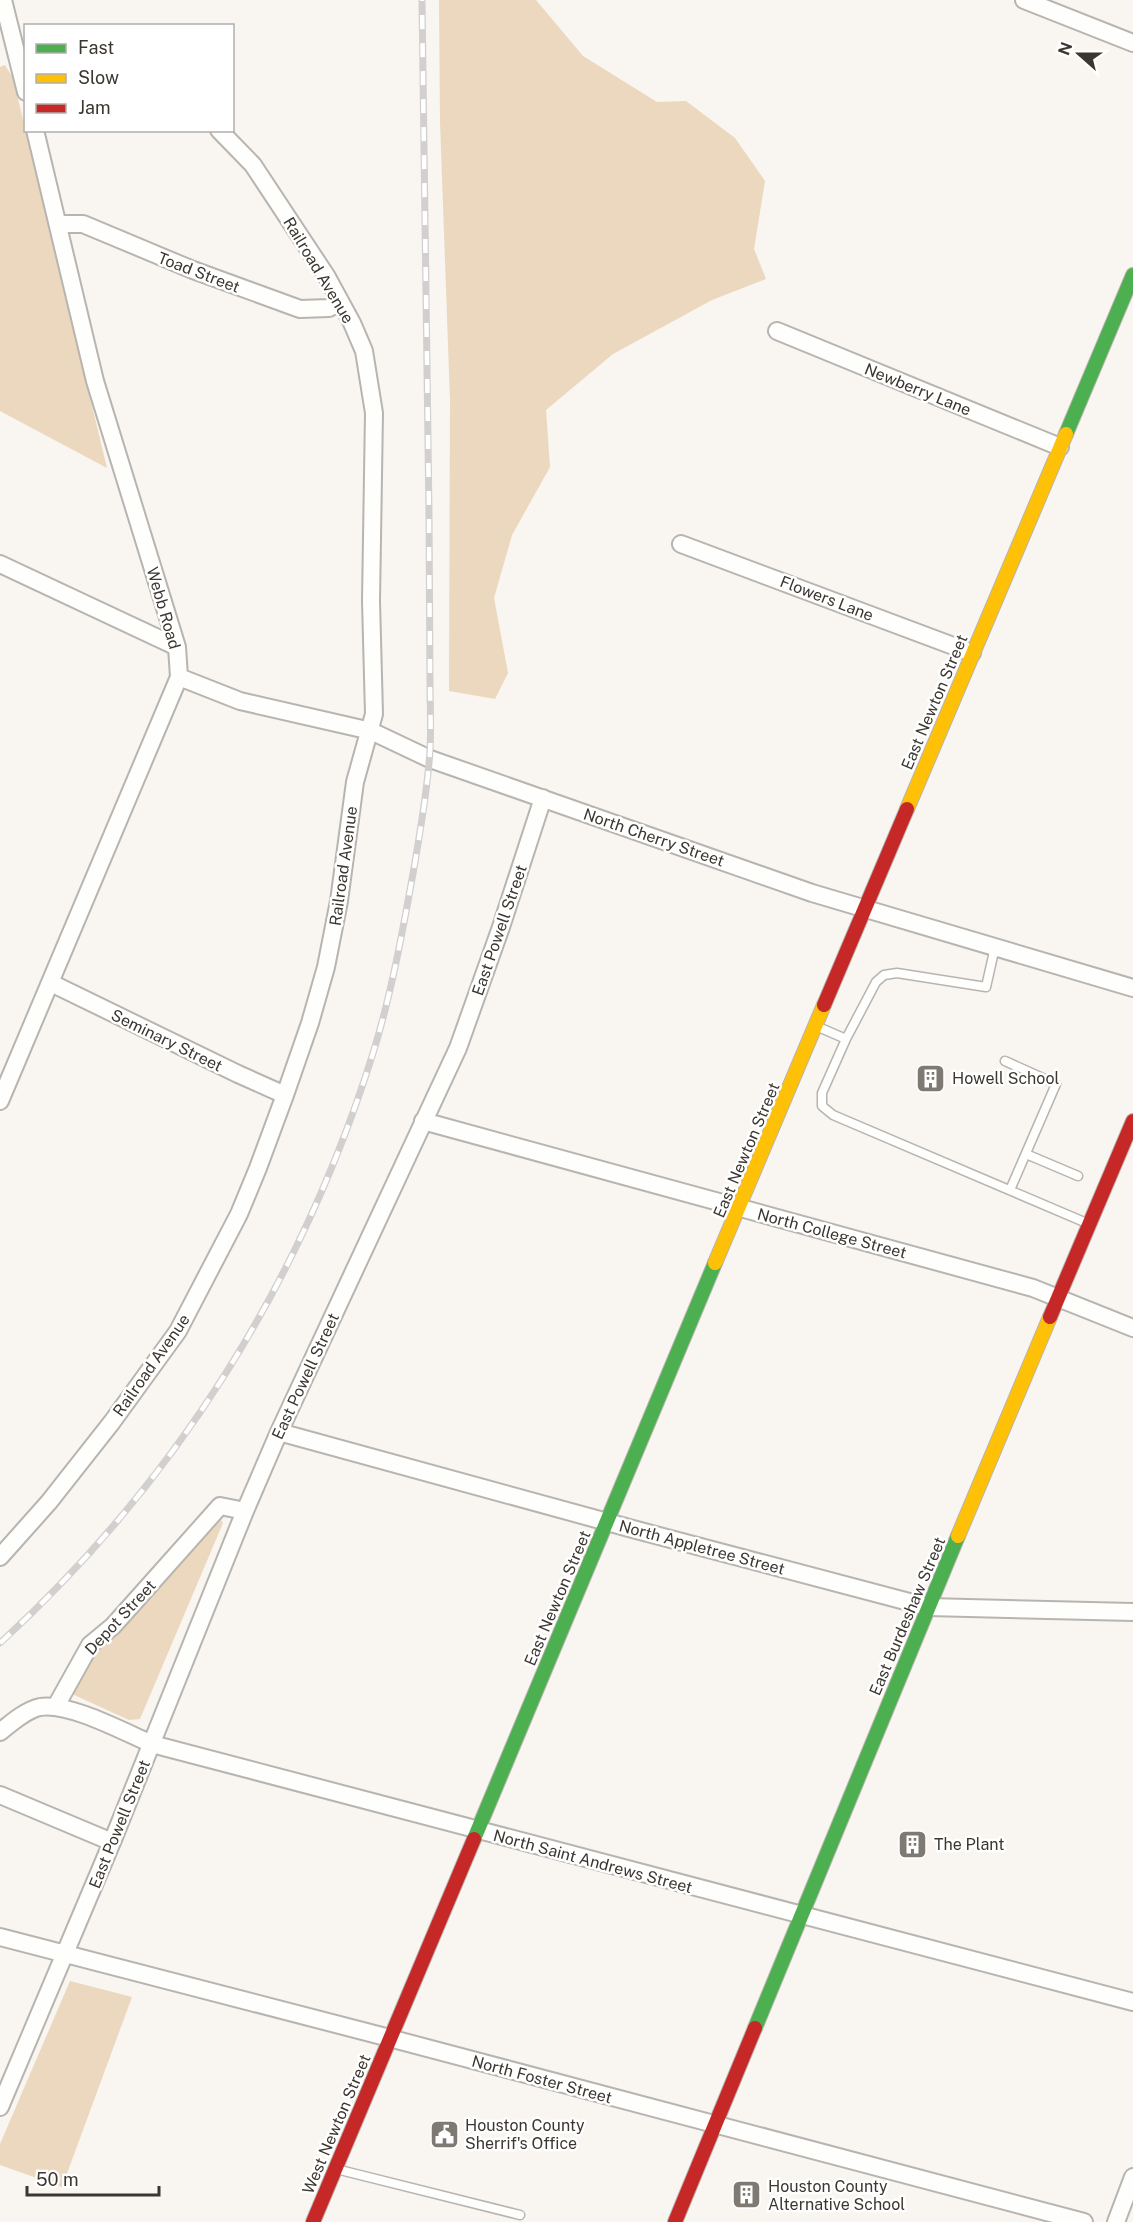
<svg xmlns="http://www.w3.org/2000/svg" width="1133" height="2222" font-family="'Public Sans',sans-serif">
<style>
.green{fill:#ebd8be}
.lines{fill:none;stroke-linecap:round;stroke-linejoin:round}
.lane-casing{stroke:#b8b4af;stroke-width:11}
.street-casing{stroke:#b8b4af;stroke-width:20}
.fast-casing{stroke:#b8b4af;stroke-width:16}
.slow-casing{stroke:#b8b4af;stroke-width:16}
.jam-casing{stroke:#b8b4af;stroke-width:16}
.lane{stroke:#fefefd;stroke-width:8}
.street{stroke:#fefefd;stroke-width:16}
.fast{stroke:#4caf50;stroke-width:14}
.slow{stroke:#ffc107;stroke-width:14}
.jam{stroke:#c62828;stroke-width:14}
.rail-casing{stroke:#d1d0cf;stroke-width:7}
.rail{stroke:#fff;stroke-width:4.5;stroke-dasharray:14;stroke-linecap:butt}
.labels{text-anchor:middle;stroke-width:5;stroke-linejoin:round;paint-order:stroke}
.street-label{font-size:16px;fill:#3b3730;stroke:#fff}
.poi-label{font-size:16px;fill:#3b3730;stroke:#fff;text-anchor:start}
</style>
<rect width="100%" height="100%" fill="#f9f5f0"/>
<!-- green -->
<path class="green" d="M 439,0 L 536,0 L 583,56 L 657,102 L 686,101 L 735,138 L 765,181 L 754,249 L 766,279 L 712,300 L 613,354 L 546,410 L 550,467 L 512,535 L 494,598 L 508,673 L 495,699 L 449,691 L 450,400 L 440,122 Z
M 5,65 L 13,78 L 107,468 L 0,411 L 0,67 Z
M 221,1520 L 223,1523 L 140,1719 L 129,1720 L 72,1694 L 98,1649 L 179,1566 Z
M 70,1981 L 132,1997 L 62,2187 L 0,2165 L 0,2144 Z"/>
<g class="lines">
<defs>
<path id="lane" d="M 995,947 L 986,987 L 897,973 L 884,975 L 876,982 L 846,1039 L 822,1093 L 822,1106 L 833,1115 L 1089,1224
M 816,1026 L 846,1039
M 1005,1061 L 1056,1084 L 1010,1190
M 1026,1154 L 1078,1176
M 336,2169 L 520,2215"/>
<path id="street" d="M 3,0 L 26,92
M 1024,0 L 1133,43
M 59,224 L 83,224 L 193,270 L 300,309 L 329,308 L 340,301
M 777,331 L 1060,447
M 681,544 L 972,653
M 0,564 L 177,647
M 179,677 L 240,701 L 371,731 L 430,759 L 812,893 L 1133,988
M 51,983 L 238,1074 L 285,1095
M 0,1101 L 179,677 L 177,647 L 95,381 L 35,130
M 423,1121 L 1033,1288 L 1133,1328
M 279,1432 L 629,1528 L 928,1607 L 1133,1612
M 0,1557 L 49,1502 L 112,1422 L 178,1331 L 239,1214 L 258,1168 L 285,1095 L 310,1023 L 326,967 L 339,901 L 355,782 L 374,714 L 371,601 L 374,413 L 364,351 L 352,323 L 327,277 L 253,165 L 219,130
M 56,1706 L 90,1645 L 113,1626 L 220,1506 L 245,1511
M 0,1732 C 11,1723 26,1710 40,1707 C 69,1702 124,1732 152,1744 L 1133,2002
M 0,1795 L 112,1842
M 0,1937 L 378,2035 L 1084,2222
M 0,2107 L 112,1842 L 245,1511 L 279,1432 L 458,1048 L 501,927 L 543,798
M 1116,2222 L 1133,2177"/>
<path id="fast" d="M 1066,434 L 1133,275
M 474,1839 L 715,1263
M 755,2028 L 958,1536"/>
<path id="slow" d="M 907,809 L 1066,434
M 715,1263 L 824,1005
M 958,1536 L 1050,1317"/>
<path id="jam" d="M 824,1005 L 907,809
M 1050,1317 L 1133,1121
M 313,2222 L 474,1839
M 675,2222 L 755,2028"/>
</defs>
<!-- lane casing -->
<use href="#lane" class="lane-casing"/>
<!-- street casing -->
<use href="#street" class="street-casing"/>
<!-- fast casing -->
<use href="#fast" class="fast-casing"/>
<!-- slow casing -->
<use href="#slow" class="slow-casing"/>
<!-- jam casing -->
<use href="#jam" class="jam-casing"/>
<!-- lane -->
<use href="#lane" class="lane"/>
<!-- street -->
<use href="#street" class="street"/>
<!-- fast -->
<use href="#fast" class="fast"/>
<!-- slow -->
<use href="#slow" class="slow"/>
<!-- jam -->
<use href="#jam" class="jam"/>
<defs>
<path id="rail" d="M 0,1643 C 177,1481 303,1279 374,1050 C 392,991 403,929 414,868 C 420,833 426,798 429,763 C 432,737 430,709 430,683 C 430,627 429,571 429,515 C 427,343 424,172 422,0"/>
</defs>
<!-- rail casing -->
<use href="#rail" class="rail-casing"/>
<!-- rail -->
<use href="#rail" class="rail"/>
</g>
<!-- icons -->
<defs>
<symbol id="building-square" viewBox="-11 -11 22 22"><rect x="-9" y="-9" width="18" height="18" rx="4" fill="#7e7a73" stroke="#fff"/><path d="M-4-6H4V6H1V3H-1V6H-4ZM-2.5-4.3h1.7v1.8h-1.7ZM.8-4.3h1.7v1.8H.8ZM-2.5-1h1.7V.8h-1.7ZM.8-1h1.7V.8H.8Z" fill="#fff"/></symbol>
<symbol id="civic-square" viewBox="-11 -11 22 22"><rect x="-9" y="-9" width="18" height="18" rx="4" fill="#7e7a73" stroke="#fff"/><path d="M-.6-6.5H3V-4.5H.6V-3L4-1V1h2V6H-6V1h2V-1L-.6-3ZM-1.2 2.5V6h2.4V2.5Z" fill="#fff"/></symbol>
</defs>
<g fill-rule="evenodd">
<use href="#building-square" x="914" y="1062" width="33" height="33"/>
<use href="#building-square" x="896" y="1828" width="33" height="33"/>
<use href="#civic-square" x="428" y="2118" width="33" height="33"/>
<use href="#building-square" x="730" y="2178" width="33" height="33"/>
</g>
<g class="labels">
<!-- street labels -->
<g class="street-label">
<text transform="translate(319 270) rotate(59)" y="6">Railroad Avenue</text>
<text transform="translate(199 272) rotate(21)" y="6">Toad Street</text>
<text transform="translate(918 389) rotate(22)" y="6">Newberry Lane</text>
<text transform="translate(827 598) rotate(21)" y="6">Flowers Lane</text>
<text transform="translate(164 608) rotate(74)" y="6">Webb Road</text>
<text transform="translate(934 702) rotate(-67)" y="6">East Newton Street</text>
<text transform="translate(654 837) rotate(19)" y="6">North Cherry Street</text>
<text transform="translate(343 866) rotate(-82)" y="6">Railroad Avenue</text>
<text transform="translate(499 930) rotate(-71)" y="6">East Powell Street</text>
<text transform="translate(167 1040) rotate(26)" y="6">Seminary Street</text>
<text transform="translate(746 1150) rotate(-67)" y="6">East Newton Street</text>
<text transform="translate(832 1233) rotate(15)" y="6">North College Street</text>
<text transform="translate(151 1365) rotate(-55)" y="6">Railroad Avenue</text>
<text transform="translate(305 1376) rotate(-65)" y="6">East Powell Street</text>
<text transform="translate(702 1547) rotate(15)" y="6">North Appletree Street</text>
<text transform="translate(557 1598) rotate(-67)" y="6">East Newton Street</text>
<text transform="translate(907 1616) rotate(-67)" y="6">East Burdeshaw Street</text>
<text transform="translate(120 1617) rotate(-47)" y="6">Depot Street</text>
<text transform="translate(119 1824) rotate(-68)" y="6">East Powell Street</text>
<text transform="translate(593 1861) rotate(15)" y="6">North Saint Andrews Street</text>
<text transform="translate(542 2079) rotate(15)" y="6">North Foster Street</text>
<text transform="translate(336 2124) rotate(-67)" y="6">West Newton Street</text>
</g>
<!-- poi labels -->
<g class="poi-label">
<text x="952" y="1084">Howell School</text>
<text x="934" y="1850">The Plant</text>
<text x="465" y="2131">Houston County<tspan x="465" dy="18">Sherrif's Office</tspan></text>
<text x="768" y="2192">Houston County<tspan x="768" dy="18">Alternative School</tspan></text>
</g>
</g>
<!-- legend -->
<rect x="24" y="24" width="210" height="108" fill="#ffffff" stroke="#b1afac" stroke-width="1.5"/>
<rect x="36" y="44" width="30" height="9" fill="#4caf50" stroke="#b1afac" stroke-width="1.5"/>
<text x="78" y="54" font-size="18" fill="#3b3730">Fast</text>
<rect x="36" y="74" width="30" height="9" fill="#ffc107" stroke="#b1afac" stroke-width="1.5"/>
<text x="78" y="84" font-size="18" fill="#3b3730">Slow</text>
<rect x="36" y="104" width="30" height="9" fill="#c62828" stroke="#b1afac" stroke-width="1.5"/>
<text x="78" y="114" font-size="18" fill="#3b3730">Jam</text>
<!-- north arrow -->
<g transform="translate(1079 54) rotate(291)" stroke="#ffffff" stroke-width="4.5" paint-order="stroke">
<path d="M0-4.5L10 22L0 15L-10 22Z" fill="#3b3730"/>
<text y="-9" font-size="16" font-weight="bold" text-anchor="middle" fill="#3b3730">N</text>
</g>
<!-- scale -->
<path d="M27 2186v9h132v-9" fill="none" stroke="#3b3730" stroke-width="3"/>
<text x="36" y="2186" font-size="18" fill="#3b3730" stroke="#ffffff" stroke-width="4.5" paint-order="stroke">50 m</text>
</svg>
